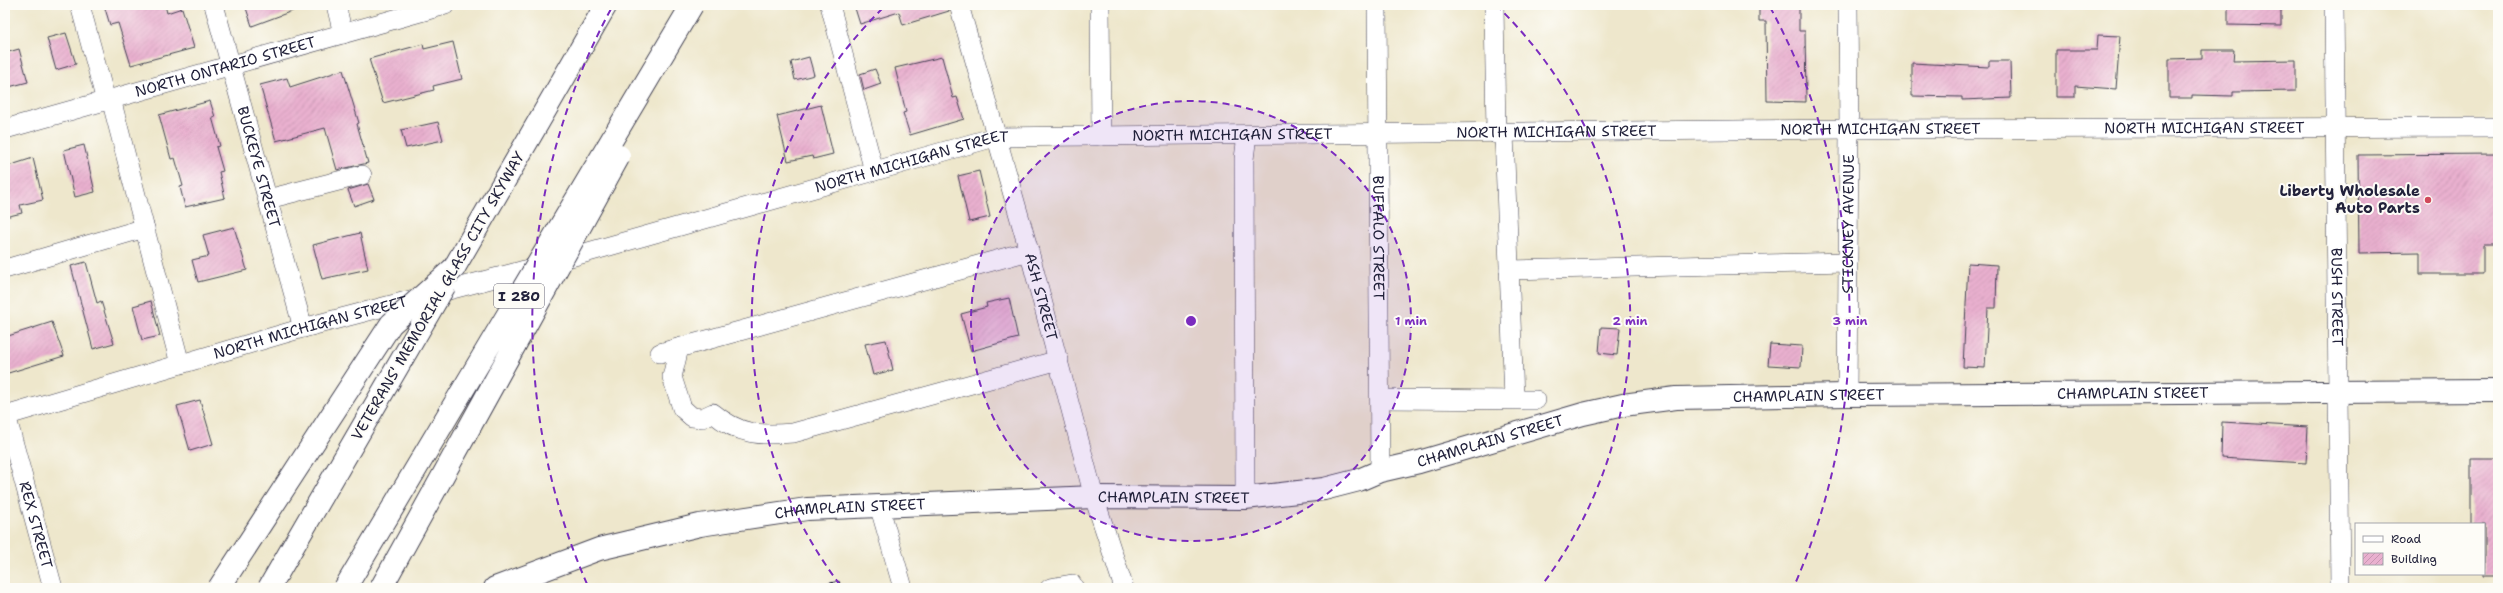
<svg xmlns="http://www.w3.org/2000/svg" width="2503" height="593" font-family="'Shantell Sans',sans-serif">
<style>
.building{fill:url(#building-hatch)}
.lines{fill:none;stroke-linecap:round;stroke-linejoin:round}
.minor-casing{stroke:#414051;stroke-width:20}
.major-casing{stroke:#414051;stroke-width:24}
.highway-casing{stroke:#414051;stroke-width:24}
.minor{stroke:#fff;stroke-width:19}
.major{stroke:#fff;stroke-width:22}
.highway{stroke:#fff;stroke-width:22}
.rail-casing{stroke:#22223b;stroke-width:4.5}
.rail{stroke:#fdfcf7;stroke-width:3;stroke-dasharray:9;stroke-linecap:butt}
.highway-bridge-casing{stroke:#414051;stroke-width:24;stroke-linecap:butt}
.highway-bridge{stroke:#fff;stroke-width:22}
.ring{fill:none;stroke:#7b2cbf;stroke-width:2;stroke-dasharray:7 5}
.poi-dot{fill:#d1495b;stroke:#fdfcf7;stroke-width:1.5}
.labels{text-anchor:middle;stroke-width:4;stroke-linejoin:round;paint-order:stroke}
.shield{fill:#fdfcf7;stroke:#646373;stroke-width:1}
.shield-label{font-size:14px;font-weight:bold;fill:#22223b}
.street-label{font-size:15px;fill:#22223b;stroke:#fdfcf7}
.poi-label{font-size:15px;font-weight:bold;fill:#22223b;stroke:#fdfcf7;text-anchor:end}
.centre{fill:#7b2cbf;stroke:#fdfcf7;stroke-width:2}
.ring-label{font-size:12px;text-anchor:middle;font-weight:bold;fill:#7b2cbf;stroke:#fdfcf7;stroke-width:4;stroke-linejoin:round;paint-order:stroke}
</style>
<defs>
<pattern id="building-hatch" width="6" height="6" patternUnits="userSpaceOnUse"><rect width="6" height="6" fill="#e9b0cf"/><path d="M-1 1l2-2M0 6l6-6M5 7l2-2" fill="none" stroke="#c897b3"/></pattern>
</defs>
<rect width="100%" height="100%" fill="#fdfcf7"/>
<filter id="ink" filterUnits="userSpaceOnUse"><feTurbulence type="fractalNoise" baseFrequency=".025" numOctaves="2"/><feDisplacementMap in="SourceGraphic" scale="8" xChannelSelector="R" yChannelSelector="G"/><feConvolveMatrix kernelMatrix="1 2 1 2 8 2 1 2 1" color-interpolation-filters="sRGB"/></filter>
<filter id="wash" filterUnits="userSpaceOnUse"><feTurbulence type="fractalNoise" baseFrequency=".012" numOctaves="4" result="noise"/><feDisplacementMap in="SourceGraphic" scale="16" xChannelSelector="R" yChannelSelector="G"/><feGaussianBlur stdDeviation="0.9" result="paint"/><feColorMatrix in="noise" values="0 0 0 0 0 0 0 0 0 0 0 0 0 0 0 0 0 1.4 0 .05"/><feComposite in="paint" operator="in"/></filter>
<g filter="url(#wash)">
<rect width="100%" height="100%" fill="#eee7cc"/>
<g id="blocks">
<!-- building -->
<path class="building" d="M 104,5 L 165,5 L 167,13 L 182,8 L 194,48 L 131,65 L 118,23 L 110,25 Z
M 245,5 L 303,5 L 303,7 L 252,26 Z
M 854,5 L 948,5 L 949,11 L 903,25 L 899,12 L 860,24 Z
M 1759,5 L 1799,5 L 1799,31 L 1805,31 L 1806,102 L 1767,101 L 1766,21 L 1759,21 Z
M 2228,5 L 2281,5 L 2281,26 L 2228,25 Z
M 66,33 L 76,64 L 56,70 L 47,38 Z
M 2098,35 L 2120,36 L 2116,89 L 2075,86 L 2075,97 L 2056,97 L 2056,50 L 2097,50 Z
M 453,42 L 462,79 L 433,86 L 434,90 L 383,103 L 369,59 L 423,44 L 424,49 Z
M 19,49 L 28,82 L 5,88 L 5,53 Z
M 2202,50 L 2234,50 L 2233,61 L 2296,60 L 2296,91 L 2233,92 L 2233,96 L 2192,95 L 2192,98 L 2169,98 L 2169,59 L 2202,58 Z
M 809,57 L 814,75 L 795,80 L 791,62 Z
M 942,57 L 953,98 L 957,97 L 964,119 L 910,135 L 903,113 L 906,112 L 895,68 Z
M 1989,61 L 2010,61 L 2011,98 L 1962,100 L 1962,97 L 1912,96 L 1912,63 L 1989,67 Z
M 875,69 L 881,84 L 864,90 L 860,74 Z
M 343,70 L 359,123 L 357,124 L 368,163 L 337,170 L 325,128 L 276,141 L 260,85 L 287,78 L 290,87 Z
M 210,101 L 215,117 L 212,117 L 220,146 L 216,147 L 223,171 L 219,172 L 225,198 L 185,207 L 180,187 L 183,186 L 175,158 L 171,159 L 159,115 Z
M 821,105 L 833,154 L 813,159 L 812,156 L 788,161 L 777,116 Z
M 438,122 L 443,140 L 406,148 L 401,130 Z
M 84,145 L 95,192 L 75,197 L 64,150 Z
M 2498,154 L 2498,245 L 2483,245 L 2483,274 L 2420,274 L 2420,252 L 2359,253 L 2358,155 Z
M 33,158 L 43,200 L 20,205 L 22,213 L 5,217 L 5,167 Z
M 979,171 L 990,217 L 969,222 L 958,176 Z
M 368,184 L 374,199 L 354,206 L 348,190 Z
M 234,227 L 247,270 L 198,282 L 192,260 L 209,256 L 203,235 Z
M 360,233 L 368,269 L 322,279 L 313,245 Z
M 86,262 L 97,303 L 101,301 L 114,343 L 93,349 L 71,266 Z
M 1968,263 L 1997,265 L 1996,308 L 1988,308 L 1985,368 L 1963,367 Z
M 1009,298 L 1018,338 L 971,351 L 961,314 L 987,307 L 986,303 Z
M 151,301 L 160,336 L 142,340 L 133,306 Z
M 52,322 L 64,356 L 5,374 L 5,337 Z
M 1601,327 L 1620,328 L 1617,355 L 1599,353 Z
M 886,340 L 893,370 L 873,375 L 865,344 Z
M 1770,344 L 1802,346 L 1801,367 L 1768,365 Z
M 200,400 L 213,444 L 190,451 L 177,406 Z
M 2222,422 L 2308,427 L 2306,463 L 2221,458 Z
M 2471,459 L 2498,459 L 2498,576 L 2484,576 L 2484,524 L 2471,524 Z"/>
</g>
</g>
<g filter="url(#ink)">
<use href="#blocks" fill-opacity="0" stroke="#414051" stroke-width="1"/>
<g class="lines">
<defs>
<g id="minor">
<path d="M 80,5 L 106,101"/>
<path id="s1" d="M 214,5 L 303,328"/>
<path d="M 336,5 L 343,34"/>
<path d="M 830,5 L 874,171"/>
<path id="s2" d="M 959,5 L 1029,251 L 1094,497 L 1124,588"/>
<path d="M 1100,5 L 1101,136"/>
<path id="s3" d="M 1377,5 L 1380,471"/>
<path d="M 1494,5 L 1496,134"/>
<path id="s4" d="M 2334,5 L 2340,588"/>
<path d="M 111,99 L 180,364"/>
<path id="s5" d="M 5,129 L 445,5"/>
<path d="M 1504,133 L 1514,399"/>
<path d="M 268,199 L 362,175"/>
<path d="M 5,269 L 145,228"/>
<path d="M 1509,270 L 1848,262"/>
<path d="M 679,348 L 672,377 L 682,408 L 692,417 L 702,418 L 713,413 C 739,435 760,436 793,433 L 1059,360"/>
<path d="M 660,353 L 1029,251"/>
<path id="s6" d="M 1847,395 L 1849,129 L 1848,5"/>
<path d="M 1380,399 L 1536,400"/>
<path id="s7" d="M 6,415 L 53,588"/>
<path id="s8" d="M 5,416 L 303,328 L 514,273 L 995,137 L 1849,129 L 2498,127"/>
<path d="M 1245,498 L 1244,159 L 1247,135"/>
<path d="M 879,505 L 903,588"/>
<path d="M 1050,588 L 1072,584 L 1074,588"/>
</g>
<g id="major">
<path id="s9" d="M 495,588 L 599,549 L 700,525 L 807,509 L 1094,497 L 1245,498 L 1324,489 L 1359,480 L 1380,471 L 1419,462 L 1583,414 L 1623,405 L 1676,398 L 1847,395 L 2498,391"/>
</g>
<path id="highway" d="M 454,268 L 606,5"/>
</defs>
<!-- minor casing -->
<use href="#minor" class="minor-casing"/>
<!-- major casing -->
<use href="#major" class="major-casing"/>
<!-- highway casing -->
<use href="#highway" class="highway-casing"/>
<!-- minor -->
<use href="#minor" class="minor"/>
<!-- major -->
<use href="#major" class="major"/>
<!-- highway -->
<use href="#highway" class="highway"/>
<defs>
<path id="rail" d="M 817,588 L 838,583"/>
</defs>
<!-- rail casing -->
<use href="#rail" class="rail-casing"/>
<!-- rail -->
<use href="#rail" class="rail"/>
<defs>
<path id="highway-bridge" d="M 219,588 L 391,324 L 454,268
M 269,588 L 445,285
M 345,588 L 692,5
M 381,588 L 619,156"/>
</defs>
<!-- highway-bridge casing -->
<use href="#highway-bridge" class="highway-bridge-casing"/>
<!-- highway-bridge -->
<use href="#highway-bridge" class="highway-bridge"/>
</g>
</g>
<!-- distance rings -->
<circle cx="1191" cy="321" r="220" fill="#7b2cbf" fill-opacity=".12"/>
<g class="ring">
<circle cx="1191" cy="321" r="220"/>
<path d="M840 585A439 439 0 0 1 886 5M1496 5A439 439 0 0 1 1542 585"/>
<path d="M587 584A659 659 0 0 1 612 7M1770 7A659 659 0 0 1 1795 584"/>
</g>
<!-- markers -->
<circle class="poi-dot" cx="2428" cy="200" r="4"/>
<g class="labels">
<!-- shield labels -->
<rect class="shield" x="494" y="284" width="50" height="24" rx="3"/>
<g class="shield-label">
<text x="519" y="301">I 280</text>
</g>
<!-- street labels -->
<g class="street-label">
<text dy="5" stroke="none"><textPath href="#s5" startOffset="229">NORTH ONTARIO STREET</textPath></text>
<text dy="5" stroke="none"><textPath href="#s8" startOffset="2238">NORTH MICHIGAN STREET</textPath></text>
<text dy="5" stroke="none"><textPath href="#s8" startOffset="1914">NORTH MICHIGAN STREET</textPath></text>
<text dy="5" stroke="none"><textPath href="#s8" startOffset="1590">NORTH MICHIGAN STREET</textPath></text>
<text dy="5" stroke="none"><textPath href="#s8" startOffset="1266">NORTH MICHIGAN STREET</textPath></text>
<text dy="5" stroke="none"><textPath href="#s8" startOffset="942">NORTH MICHIGAN STREET</textPath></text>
<text dy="5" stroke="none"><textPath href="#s1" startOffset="168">BUCKEYE STREET</textPath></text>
<text dy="5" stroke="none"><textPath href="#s6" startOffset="171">STICKNEY AVENUE</textPath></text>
<text dy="5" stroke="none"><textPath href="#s3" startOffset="233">BUFFALO STREET</textPath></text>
<text transform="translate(438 296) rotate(-60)" y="5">VETERANS' MEMORIAL GLASS CITY SKYWAY</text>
<text dy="5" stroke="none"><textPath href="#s2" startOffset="303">ASH STREET</textPath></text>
<text dy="5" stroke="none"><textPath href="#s4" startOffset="292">BUSH STREET</textPath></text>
<text dy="5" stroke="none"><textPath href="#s8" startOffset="318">NORTH MICHIGAN STREET</textPath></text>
<text dy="5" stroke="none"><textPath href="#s9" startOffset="1662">CHAMPLAIN STREET</textPath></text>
<text dy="5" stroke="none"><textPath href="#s9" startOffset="1338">CHAMPLAIN STREET</textPath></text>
<text dy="5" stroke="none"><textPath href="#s9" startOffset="1014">CHAMPLAIN STREET</textPath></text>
<text dy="5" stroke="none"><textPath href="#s9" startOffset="690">CHAMPLAIN STREET</textPath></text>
<text dy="5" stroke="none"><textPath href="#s9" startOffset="366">CHAMPLAIN STREET</textPath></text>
<text dy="5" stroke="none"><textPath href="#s7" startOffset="114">REX STREET</textPath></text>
</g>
<!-- poi labels -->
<g class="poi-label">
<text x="2420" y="196">Liberty Wholesale<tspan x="2420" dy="17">Auto Parts</tspan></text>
</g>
</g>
<circle cx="1191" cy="321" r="6" class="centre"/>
<g class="ring-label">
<text x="1411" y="325">1 min</text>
<text x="1630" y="325">2 min</text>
<text x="1850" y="325">3 min</text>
</g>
<!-- margin -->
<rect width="2503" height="593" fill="none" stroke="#fdfcf7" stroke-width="20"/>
<!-- legend -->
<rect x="2355" y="523" width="130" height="52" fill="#fdfcf7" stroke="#a5a5ac"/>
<rect x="2363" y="536" width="20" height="6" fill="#ffffff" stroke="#a5a5ac"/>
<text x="2391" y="543" font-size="12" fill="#22223b">Road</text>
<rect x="2363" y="553" width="20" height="12" fill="url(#building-hatch)" stroke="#a5a5ac"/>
<text x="2391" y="563" font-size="12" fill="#22223b">Building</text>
</svg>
